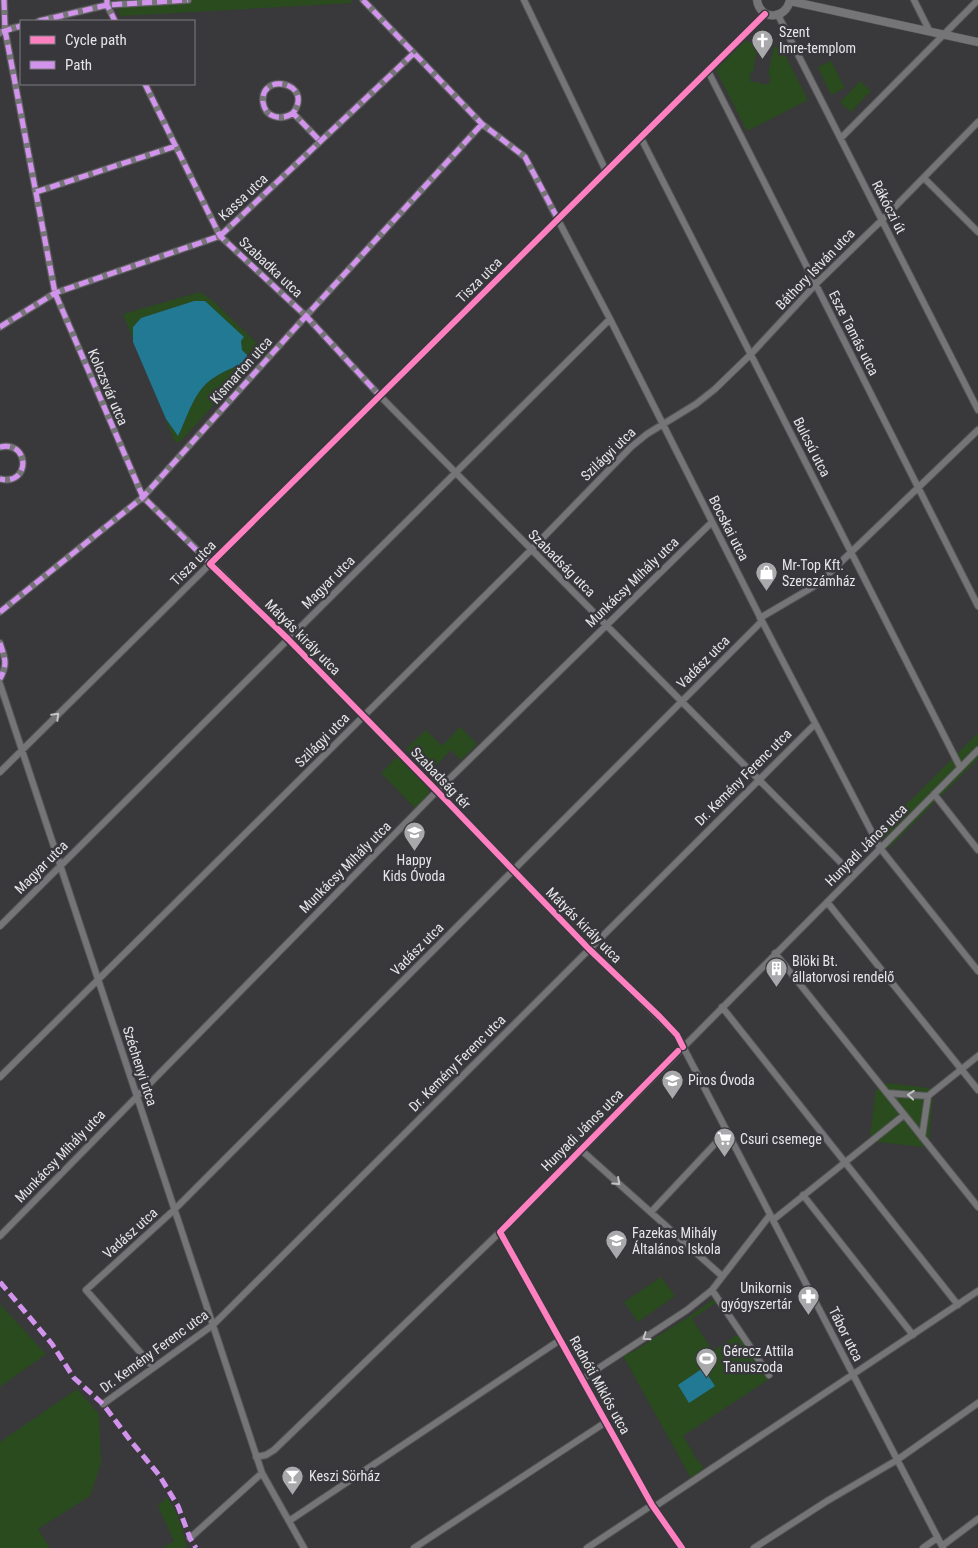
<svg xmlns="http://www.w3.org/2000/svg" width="978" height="1548" font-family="'Roboto Condensed',sans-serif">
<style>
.green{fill:#294b1e}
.water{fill:#217994}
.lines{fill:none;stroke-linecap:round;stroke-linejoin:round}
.minor-casing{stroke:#545456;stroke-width:8}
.tertiary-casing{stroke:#545456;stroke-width:9}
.minor{stroke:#757577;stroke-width:6}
.tertiary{stroke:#757577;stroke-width:8}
.quiet{stroke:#d193ec;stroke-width:5;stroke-dasharray:10 5;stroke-linecap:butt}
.cycleway-casing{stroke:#38373c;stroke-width:9}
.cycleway{stroke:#ff80c0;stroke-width:6}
.oneway{stroke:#c4c4c7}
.labels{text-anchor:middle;stroke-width:5;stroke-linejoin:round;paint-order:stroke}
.poi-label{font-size:14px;fill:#e6e6e9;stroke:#38373c;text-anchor:start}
.street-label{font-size:14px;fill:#e6e6e9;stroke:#38373c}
</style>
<rect width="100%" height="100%" fill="#39383b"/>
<!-- green -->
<path class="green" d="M 117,0 L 351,0 L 352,3 L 120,16 Z
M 745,41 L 758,44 L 753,72 L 751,72 L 750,81 L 769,85 L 770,75 L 768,74 L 774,46 L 783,51 L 808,100 L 747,131 L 716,70 Z
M 831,61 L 845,88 L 831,95 L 818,67 Z
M 860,81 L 871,91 L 851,112 L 840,102 Z
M 200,292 L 213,301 L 260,346 L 256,346 L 247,355 L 242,350 L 241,341 L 194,301 L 141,318 L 133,327 L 133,339 L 123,314 Z
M 246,362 L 248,367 L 180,442 L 175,442 L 166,422 L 167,421 L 178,436 C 186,420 191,401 203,387 C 213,375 232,368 246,362 Z
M 460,727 L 477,744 L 461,760 L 451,750 L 432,769 L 431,767 L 426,772 L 406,749 L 426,730 L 442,746 Z
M 978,733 L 978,759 L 889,848 L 879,832 Z
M 397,757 L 428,788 L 428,795 L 416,809 L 381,773 Z
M 887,1083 L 929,1088 L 933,1099 L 929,1140 L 923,1147 L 877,1142 L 870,1135 L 876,1090 Z
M 661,1277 L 675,1296 L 638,1322 L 624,1302 Z
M 714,1299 L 717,1302 L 692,1319 L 713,1351 L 738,1334 L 769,1379 L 683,1436 L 692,1450 L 694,1456 L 704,1468 L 691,1478 L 623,1356 L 630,1352 L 631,1353 L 690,1316 Z
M 0,1304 L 46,1354 L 0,1387 Z
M 77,1389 L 99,1414 L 101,1463 L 90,1496 L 38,1529 L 50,1548 L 0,1548 L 0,1442 Z
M 167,1497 C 178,1511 183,1531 187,1548 L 163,1548 L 174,1541 L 158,1506 Z"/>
<!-- water -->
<path class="water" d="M 194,301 L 205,301 L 244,337 L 241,341 L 242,350 L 247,355 L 246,362 C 232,368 213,375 203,387 C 191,401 186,420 178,436 L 166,419 L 133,342 L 133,327 L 141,318 Z
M 703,1368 L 715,1386 L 689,1403 L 678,1385 Z"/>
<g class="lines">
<defs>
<path id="minor" d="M 4,0 L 5,30 L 55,293 L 143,497 L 288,639 L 437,791 L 589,949 L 677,1035 L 943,1548
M 107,0 L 107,5 L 115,21
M 363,0 L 482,124 L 525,157 L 610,319 L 762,621 L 880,848 L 978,971
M 524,0 L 606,171
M 914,0 L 930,32
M 778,15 L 978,410
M 39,21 L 107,5 L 188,0
M 0,33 L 5,30 L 21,26
M 708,71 L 978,606
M 145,84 L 220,236 L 306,316 L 380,396 L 853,875
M 293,113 C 282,121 265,118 263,102 C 260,71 315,83 293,113 L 320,141
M 641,138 L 960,767
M 841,138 L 978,0
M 924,178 L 978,232
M 36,192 L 176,146
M 0,327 L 55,293 L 220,236 L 414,53
M 0,447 C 30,440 31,486 0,479
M 0,612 L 143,497 L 306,316 L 482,124
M 760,618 L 818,584 L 978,430
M 0,643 C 5,659 8,663 0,679
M 0,684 L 262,1473 L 304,1548
M 0,772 L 765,14
M 934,794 L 978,850
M 827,902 L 978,1090
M 0,926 L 610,319
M 775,953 L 978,1207
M 722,1007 L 958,1305
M 0,1077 L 532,549 L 631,447 L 647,434 L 696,404 L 715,389 L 751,354 L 816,284 L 886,216 L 978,122
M 887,1093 L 928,1096 L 922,1137
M 928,1096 L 978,1056
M 580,1149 L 722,1276
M 803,1195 L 913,1335
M 651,1212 L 727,1131
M 773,1220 L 904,1115
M 500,1232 L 652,1505 L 682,1548
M 0,1236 L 437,791 L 712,522
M 712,1290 L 769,1375
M 153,1367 L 86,1290 L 174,1210 L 762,621
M 582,1379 L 687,1310 L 712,1290 L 770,1215
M 103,1404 L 213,1325 L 815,724
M 256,1457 L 266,1455 L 274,1450 L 500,1232 L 978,750
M 654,1507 L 978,1291
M 289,1521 L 560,1340
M 190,1538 L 262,1473
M 942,1546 L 978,1519
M 414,1548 L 606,1422
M 587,1548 L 652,1505
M 754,1548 L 827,1501 L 897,1460 L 978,1403
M 923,1548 L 937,1538"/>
<path id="tertiary" d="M 757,0 C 760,21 786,20 790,0
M 790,1 L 978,42"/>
</defs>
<!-- minor casing -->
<use href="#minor" class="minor-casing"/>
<!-- tertiary casing -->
<use href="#tertiary" class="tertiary-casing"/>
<!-- minor -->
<use href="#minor" class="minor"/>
<!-- tertiary -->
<use href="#tertiary" class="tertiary"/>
<!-- quiet -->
<path class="quiet" d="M 4,0 L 5,30 L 55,293 L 143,497 L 210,564
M 107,0 L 107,5 L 115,21
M 363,0 L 482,124 L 525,157 L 558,219
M 39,21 L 107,5 L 188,0
M 2,32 L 21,26
M 145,84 L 220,236 L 306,316 L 380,396
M 293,113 C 282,121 265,118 263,102 C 260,71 315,83 293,113 L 320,141
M 36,192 L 176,146
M 0,327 L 55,293 L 220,236 L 414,53
M 0,447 C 30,440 31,486 0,479
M 0,612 L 143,497 L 306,316 L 482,124
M 0,643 C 5,659 8,663 0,679
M 0,1282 L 52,1344 L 74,1378 L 103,1404 L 130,1440 L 159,1475 L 178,1506 L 190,1538 L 196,1548"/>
<defs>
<path id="cycleway" d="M 683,1047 L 677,1035 L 660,1017 L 589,949 L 437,791 L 288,639 L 210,564 L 765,14
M 678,1051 L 500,1232 L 652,1505 L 682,1548"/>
</defs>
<!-- cycleway casing -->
<use href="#cycleway" class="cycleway-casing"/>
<!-- cycleway -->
<use href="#cycleway" class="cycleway"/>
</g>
<!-- one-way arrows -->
<defs><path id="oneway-chevron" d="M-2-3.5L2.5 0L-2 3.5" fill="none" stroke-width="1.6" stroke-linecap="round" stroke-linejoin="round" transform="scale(1.25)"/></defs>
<g class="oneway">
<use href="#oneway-chevron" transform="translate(56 716) rotate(-45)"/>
<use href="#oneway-chevron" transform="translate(911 1095) rotate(-176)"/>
<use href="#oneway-chevron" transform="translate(617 1182) rotate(42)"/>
<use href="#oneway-chevron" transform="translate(646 1337) rotate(146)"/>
</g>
<!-- icons -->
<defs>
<symbol id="church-pin" viewBox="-11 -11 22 30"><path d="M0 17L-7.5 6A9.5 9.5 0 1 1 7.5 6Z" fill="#a9a9ac" stroke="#38373c"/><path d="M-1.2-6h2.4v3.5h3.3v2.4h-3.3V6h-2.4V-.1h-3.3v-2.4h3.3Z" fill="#fff"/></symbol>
<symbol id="shop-pin" viewBox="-11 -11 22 30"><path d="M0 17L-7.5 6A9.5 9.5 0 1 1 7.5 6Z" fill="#a9a9ac" stroke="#38373c"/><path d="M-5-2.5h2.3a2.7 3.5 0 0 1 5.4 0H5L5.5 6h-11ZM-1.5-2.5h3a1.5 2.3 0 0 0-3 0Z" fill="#fff"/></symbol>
<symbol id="school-pin" viewBox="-11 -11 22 30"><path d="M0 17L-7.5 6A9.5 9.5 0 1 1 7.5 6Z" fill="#a9a9ac" stroke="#38373c"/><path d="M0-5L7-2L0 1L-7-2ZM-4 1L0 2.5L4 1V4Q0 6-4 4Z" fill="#fff"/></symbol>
<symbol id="building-pin" viewBox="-11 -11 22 30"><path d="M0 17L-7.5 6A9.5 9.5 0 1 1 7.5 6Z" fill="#a9a9ac" stroke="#38373c"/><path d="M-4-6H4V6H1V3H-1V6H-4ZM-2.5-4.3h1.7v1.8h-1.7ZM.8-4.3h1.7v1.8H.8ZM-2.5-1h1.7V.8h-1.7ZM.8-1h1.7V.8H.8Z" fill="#fff"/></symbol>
<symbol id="supermarket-pin" viewBox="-11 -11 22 30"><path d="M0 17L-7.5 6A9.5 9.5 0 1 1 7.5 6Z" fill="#a9a9ac" stroke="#38373c"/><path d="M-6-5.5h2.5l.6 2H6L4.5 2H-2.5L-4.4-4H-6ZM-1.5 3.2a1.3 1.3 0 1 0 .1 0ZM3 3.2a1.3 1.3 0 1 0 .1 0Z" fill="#fff"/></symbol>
<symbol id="pharmacy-pin" viewBox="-11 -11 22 30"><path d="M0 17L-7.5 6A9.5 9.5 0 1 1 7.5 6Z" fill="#a9a9ac" stroke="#38373c"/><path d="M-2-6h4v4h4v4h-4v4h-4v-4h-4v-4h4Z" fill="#fff"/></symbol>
<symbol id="stadium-pin" viewBox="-11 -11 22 30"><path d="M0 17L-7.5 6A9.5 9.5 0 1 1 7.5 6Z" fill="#a9a9ac" stroke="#38373c"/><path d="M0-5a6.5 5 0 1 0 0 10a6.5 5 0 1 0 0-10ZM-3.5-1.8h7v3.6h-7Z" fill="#fff"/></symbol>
<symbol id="bar-pin" viewBox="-11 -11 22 30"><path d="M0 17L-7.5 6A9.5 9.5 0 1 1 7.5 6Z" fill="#a9a9ac" stroke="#38373c"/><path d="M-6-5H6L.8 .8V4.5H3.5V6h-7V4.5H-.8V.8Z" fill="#fff"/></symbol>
</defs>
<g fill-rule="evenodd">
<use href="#church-pin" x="750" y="28" width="25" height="34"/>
<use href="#shop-pin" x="754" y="560" width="25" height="34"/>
<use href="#school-pin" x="402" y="820" width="25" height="34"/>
<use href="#building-pin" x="764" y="956" width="25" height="34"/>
<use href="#school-pin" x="660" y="1068" width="25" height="34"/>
<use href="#supermarket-pin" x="712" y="1126" width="25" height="34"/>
<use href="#school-pin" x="604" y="1228" width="25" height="34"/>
<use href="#pharmacy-pin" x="796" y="1284" width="25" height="34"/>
<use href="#stadium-pin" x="694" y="1346" width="25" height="34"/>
<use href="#bar-pin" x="280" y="1464" width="25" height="34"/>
</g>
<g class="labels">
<!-- poi labels -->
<g class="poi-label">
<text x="779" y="37">Szent<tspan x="779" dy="16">Imre-templom</tspan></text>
<text x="782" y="570">Mr-Top Kft.<tspan x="782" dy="16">Szerszámház</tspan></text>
<text x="414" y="865" text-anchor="middle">Happy<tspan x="414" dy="16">Kids Óvoda</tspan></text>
<text x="792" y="966">Blöki Bt.<tspan x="792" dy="16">állatorvosi rendelő</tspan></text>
<text x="688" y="1085">Piros Óvoda</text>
<text x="740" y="1144">Csuri csemege</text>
<text x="632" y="1238">Fazekas Mihály<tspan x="632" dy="16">Általános Iskola</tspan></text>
<text x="792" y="1293" text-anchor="end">Unikornis<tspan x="792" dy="16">gyógyszertár</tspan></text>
<text x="723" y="1356">Gérecz Attila<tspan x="723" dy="16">Tanuszoda</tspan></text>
<text x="309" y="1481">Keszi Sörház</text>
</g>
<!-- street labels -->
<g class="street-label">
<text transform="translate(243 197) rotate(-43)" y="5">Kassa utca</text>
<text transform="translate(889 207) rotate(63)" y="5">Rákóczi út</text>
<text transform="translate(271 267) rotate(43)" y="5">Szabadka utca</text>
<text transform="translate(815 269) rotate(-46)" y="5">Báthory István utca</text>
<text transform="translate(479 280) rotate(-45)" y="5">Tisza utca</text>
<text transform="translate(854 333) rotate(63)" y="5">Esze Tamás utca</text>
<text transform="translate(241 370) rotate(-48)" y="5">Kismarton utca</text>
<text transform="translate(108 387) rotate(67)" y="5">Kolozsvár utca</text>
<text transform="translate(812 447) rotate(63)" y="5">Bulcsú utca</text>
<text transform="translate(608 454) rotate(-44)" y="5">Szilágyi utca</text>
<text transform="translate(729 528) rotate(63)" y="5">Bocskai utca</text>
<text transform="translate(193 563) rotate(-45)" y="5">Tisza utca</text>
<text transform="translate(562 563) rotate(45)" y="5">Szabadság utca</text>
<text transform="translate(328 582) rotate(-45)" y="5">Magyar utca</text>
<text transform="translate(632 582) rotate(-44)" y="5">Munkácsy Mihály utca</text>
<text transform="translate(303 637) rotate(45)" y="5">Mátyás király utca</text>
<text transform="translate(703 662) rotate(-45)" y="5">Vadász utca</text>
<text transform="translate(322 740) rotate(-45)" y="5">Szilágyi utca</text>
<text transform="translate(743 777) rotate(-45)" y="5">Dr. Kemény Ferenc utca</text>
<text transform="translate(441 778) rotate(46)" y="5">Szabadság tér</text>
<text transform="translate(866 845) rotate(-45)" y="5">Hunyadi János utca</text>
<text transform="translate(41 867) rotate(-45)" y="5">Magyar utca</text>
<text transform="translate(345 867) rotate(-45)" y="5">Munkácsy Mihály utca</text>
<text transform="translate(584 925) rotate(45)" y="5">Mátyás király utca</text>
<text transform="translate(417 949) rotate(-45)" y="5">Vadász utca</text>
<text transform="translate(457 1063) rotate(-45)" y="5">Dr. Kemény Ferenc utca</text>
<text transform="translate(140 1066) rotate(72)" y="5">Széchenyi utca</text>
<text transform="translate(582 1130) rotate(-45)" y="5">Hunyadi János utca</text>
<text transform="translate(60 1156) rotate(-46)" y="5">Munkácsy Mihály utca</text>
<text transform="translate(130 1233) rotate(-42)" y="5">Vadász utca</text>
<text transform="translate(846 1334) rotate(63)" y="5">Tábor utca</text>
<text transform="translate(154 1351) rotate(-36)" y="5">Dr. Kemény Ferenc utca</text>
<text transform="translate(600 1385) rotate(61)" y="5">Radnóti Miklós utca</text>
</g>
</g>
<!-- legend -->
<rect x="20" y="20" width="175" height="65" fill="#38373c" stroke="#7e7d81"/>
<rect x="30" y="36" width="25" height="8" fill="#ff80c0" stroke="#7e7d81"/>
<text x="65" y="45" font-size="15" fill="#e6e6e9">Cycle path</text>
<rect x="30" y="61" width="25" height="8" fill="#d193ec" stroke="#7e7d81"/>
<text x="65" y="70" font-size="15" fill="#e6e6e9">Path</text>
</svg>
